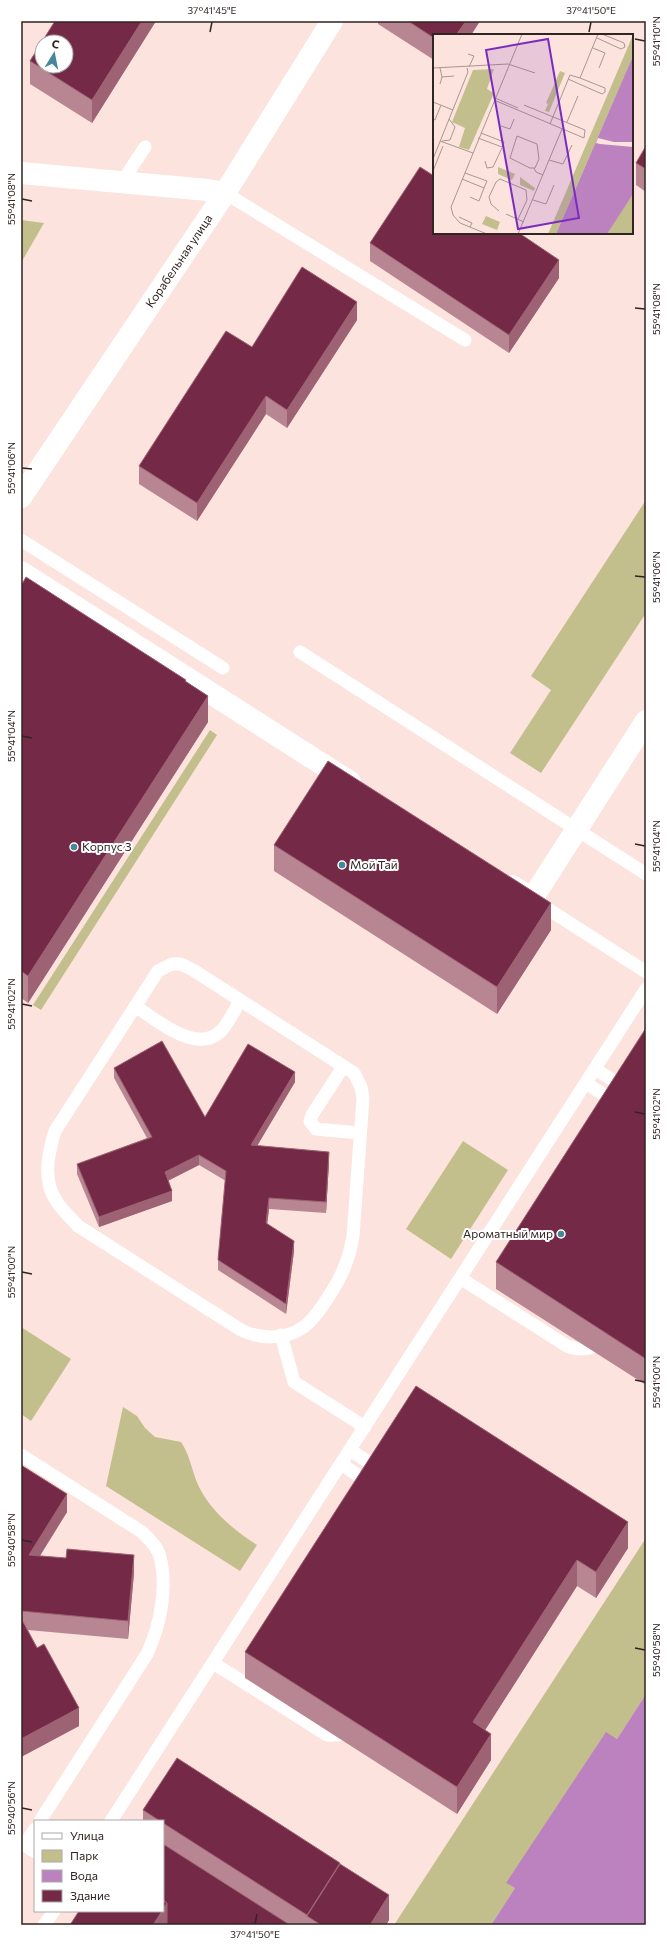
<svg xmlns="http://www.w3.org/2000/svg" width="667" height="1946" font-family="Commissioner,sans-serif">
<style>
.green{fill:#c3bf8d}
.water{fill:#bc82bf}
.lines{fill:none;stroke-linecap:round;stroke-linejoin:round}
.service{stroke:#fff;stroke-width:13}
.minor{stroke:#fff;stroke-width:22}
.wall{fill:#b88692}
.shaded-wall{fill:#9d6273}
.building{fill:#742a46;stroke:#9d6273;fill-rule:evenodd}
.ticks{fill:none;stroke:#302522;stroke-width:1.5}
.poi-dot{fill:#47879b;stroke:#fff;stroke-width:1.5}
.labels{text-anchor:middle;stroke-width:4;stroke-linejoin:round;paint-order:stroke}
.street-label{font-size:12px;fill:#302522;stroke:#fff}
.poi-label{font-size:12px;fill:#302522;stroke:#fff;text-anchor:start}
.inset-road{fill:none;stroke:#aa9792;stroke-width:1}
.view{fill:#7b2cbf;fill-opacity:0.15;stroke:#7b2cbf;stroke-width:2}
.inset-edge{fill:none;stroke:#302522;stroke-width:2}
.neatline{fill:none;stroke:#302522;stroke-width:1.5}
.ticks-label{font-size:10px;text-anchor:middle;fill:#302522}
</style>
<rect width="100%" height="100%" fill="#fce3dd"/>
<!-- green -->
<path class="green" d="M 21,220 L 44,223 L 21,263 Z
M 646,500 L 646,613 L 541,773 L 510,753 L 551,690 L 531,676 Z
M 210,730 L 217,735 L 41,1010 L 33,1005 Z
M 463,1141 L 508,1170 L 451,1259 L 406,1229 Z
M 21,1327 L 71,1359 L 31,1421 L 21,1414 Z
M 123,1407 L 137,1416 L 145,1428 L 155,1437 L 181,1442 C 189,1454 191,1466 196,1480 C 207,1508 232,1529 257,1545 L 240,1571 L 106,1486 Z
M 646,1538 L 646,1694 L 617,1739 L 606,1733 L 507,1883 L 515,1888 L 491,1925 L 394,1925 Z"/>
<!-- water -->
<path class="water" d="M 646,1694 L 646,1925 L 491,1925 L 515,1888 L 506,1883 L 606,1732 L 617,1739 Z"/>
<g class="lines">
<!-- service -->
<path class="service" d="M 122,182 L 145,147
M 225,193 L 465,340
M 21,540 L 223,668
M 300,652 L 646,874
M 537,902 L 646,972
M 172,964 L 181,964 L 193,970 L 354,1073 L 361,1087 L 363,1098 L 353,1236 C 351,1246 350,1254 346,1263 C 341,1279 316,1320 302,1328 C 285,1340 259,1339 241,1330 L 78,1226 C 71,1218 63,1211 57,1202 C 42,1181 48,1154 55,1131 L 158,971 Z
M 135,1006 C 157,1020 195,1054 220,1032 C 227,1026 235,1009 240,1001
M 343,1067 L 312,1115 L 310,1121 L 316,1129 L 360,1133
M 595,1069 L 625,1088
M 586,1083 L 615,1102
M 460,1278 L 567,1346 C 582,1351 592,1350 605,1339
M 281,1335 L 294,1382 L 365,1427
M 350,1450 L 379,1469
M 21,1455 L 142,1532 C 149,1539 158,1547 160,1557 C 168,1588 160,1626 147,1654 L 40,1821
M 341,1464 L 370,1483
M 213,1663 L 327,1735 C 336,1736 344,1735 350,1729
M 111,1821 L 646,989
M 21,1843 L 35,1852
M 24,1845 L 35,1829
M 44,1925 L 54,1911"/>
<!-- minor -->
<g class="minor">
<path d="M 21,173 L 208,190 L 225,193"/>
<path id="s1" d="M 21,497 L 225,193 L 332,21"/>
<path d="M 21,572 L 350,782"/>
<path d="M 512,886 L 532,899 L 646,721"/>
</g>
</g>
<!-- wall -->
<path class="wall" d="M 55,21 L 156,21 L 92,123 L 30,84 L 30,61 Z
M 378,21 L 480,21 L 471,35 L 434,35 L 434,60 L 378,24 Z
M 646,146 L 646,192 L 636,185 L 636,163 Z
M 370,243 L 559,278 L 509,353 L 370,261 Z
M 357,320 L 287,428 L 266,414 L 197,521 L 139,484 L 139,466 L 252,347 Z
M 21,586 L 186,682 L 208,722 L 28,1003 L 21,998 Z
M 646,803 L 646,831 L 645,831 L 645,804 Z
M 274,845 L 551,930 L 497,1014 L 274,871 Z
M 646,1028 L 646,1385 L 496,1289 L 496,1262 Z
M 114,1068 L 205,1117 L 295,1082 L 257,1146 L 329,1162 L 326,1213 L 269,1209 L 267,1224 L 294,1251 L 286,1314 L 218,1270 L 218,1260 L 226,1181 L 199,1165 L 168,1181 L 172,1201 L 99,1227 L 77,1174 L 77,1164 L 147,1138 L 114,1078 Z
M 416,1386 L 628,1548 L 596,1598 L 577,1586 L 485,1730 L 491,1760 L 457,1814 L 245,1678 L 245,1652 Z
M 21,1465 L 67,1512 L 40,1556 L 134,1573 L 128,1639 L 28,1630 L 79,1726 L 21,1757 Z
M 143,1810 L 340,1864 L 389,1920 L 386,1925 L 70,1925 L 163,1911 L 163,1821 L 143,1821 Z"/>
<!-- shaded-wall -->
<path class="shaded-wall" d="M 142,21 L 156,21 L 92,123 L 92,100 Z
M 466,21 L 480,21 L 471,35 L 456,35 Z
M 559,260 L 559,278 L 509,353 L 509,335 Z
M 357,302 L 357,320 L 287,428 L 287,410 Z
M 266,396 L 266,414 L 197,521 L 197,503 Z
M 208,696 L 208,722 L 28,1003 L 28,976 Z
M 551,903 L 551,930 L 497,1014 L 497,987 Z
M 295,1072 L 295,1082 L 251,1156 L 251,1145 Z
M 329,1152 L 329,1162 L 326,1213 L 326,1202 Z
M 199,1155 L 199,1165 L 165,1182 L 165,1172 Z
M 172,1191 L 172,1201 L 99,1227 L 99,1217 Z
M 269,1198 L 269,1209 L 266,1234 L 266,1223 Z
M 294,1241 L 294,1251 L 286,1314 L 286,1304 Z
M 67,1494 L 67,1512 L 29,1573 L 29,1555 Z
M 628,1522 L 628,1548 L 596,1598 L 596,1572 Z
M 134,1555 L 134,1573 L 128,1639 L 128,1621 Z
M 577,1560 L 577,1586 L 473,1749 L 473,1722 Z
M 79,1708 L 79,1726 L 21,1757 L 21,1739 Z
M 491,1734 L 491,1760 L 457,1814 L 457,1787 Z
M 389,1895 L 389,1920 L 386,1925 L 370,1925 Z
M 167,1903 L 167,1925 L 153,1925 L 163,1911 Z"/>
<!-- building -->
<path class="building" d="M 55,21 L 142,21 L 92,100 L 30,61 ZM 42,42 L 66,42 L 66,66 L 42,66 Z
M 408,21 L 466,21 L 456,35 L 434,35 L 434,38 Z
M 646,146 L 646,169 L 636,163 Z
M 420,167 L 434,176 L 434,233 L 519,233 L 559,260 L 509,335 L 370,243 Z
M 302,267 L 357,302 L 287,410 L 266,396 L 197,503 L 139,466 L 226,331 L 252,347 Z
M 26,577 L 186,680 L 185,681 L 208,696 L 28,976 L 21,971 L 21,586 Z
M 328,761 L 551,903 L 497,987 L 274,845 Z
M 646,1028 L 646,1359 L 496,1262 Z
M 162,1041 L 205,1117 L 248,1044 L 295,1072 L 251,1145 L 329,1152 L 326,1202 L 269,1198 L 266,1223 L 294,1241 L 286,1304 L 218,1260 L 226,1171 L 199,1155 L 165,1172 L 172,1191 L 99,1217 L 77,1164 L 152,1137 L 114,1068 Z
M 416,1386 L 628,1522 L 596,1572 L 577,1560 L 473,1722 L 491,1734 L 457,1787 L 245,1652 Z
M 21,1465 L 67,1494 L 29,1555 L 66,1558 L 67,1549 L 134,1555 L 128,1621 L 21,1611 Z
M 21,1613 L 22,1620 L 37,1648 L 44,1644 L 79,1708 L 21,1739 Z
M 177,1758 L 340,1863 L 307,1915 L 163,1823 L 163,1821 L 160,1821 L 143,1810 Z
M 163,1844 L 290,1925 L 167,1925 L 167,1903 L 163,1900 Z
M 340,1864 L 389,1895 L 370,1925 L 321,1925 L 307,1916 Z
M 163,1900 L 167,1903 L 163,1910 Z
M 79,1911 L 162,1911 L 153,1925 L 70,1925 Z"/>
<!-- ticks -->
<path class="ticks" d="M 210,32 L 212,22M 589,32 L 591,22M 635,39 L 645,41M 22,199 L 32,201M 635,308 L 645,309M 22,468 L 32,469M 635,576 L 645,577M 22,736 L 32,738M 635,844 L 645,846M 22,1004 L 32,1006M 635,1112 L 645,1114M 22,1272 L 32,1274M 635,1380 L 645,1382M 22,1540 L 32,1542M 635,1648 L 645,1650M 22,1808 L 32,1810M 255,1924 L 257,1914"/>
<!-- markers -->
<g class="poi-dot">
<circle cx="74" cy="847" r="4"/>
<circle cx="342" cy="865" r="4"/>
<circle cx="561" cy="1234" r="4"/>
</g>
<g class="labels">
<!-- street labels -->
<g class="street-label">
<text dy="4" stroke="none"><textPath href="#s1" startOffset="284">Корабельная улица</textPath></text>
</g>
<!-- poi labels -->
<g class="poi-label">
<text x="82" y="851">Корпус 3</text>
<text x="350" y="869">Мой Тай</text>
<text x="553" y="1238" text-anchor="end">Ароматный мир</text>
</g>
</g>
<!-- overview -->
<g transform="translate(433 34)">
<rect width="200" height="200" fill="#fce3dd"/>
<path d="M 200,1 L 200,22 L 195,34 L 123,200 L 115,200 ZM 61,35 L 54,55 L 61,59 L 36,116 L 26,113 L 32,94 L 19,88 L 40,36 ZM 127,37 L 132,39 L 116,78 L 112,77 L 115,70 L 113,69 ZM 65,133 L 82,140 L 79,146 L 65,140 ZM 87,143 L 102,154 L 101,157 L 87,151 ZM 200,160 L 200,200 L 174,200 L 186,179 ZM 53,182 L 67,188 L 64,196 L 49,190 Z" fill="#c3bf8d"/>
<path d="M 200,22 L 200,160 L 174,200 L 123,200 Z" fill="#bc82bf"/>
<path d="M 165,104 L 181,108 L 200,108 L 200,113 L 167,110 L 163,109 Z" fill="#fce3dd"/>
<path class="inset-road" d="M 164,4 L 188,15 L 192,13 L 191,9 L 169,0M 160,14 L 172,19 L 166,34M 35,20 L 41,22 L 36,33M 0,34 L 75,30 L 102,39M 7,34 L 9,43 L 7,50M 9,43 L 21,42M 135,45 L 169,60 L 172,58 L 172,54 L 147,44M 62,64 L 85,74M 61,66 L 151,104 L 152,96 L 91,71M 0,68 L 20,76M 0,85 L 2,86 L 8,71M 134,88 L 145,62M 117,90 L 137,41 L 147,44 L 165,0M 68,92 L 77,95 L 81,85M 84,102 L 104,110 L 106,125 L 102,134 L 97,134 L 77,124 ZM 45,104 L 69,113 L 71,108 L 48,99M 7,107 L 40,119M 9,107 L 17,106 L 22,93 L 16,85M 0,125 L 35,38 L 34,34M 116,126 L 130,130 L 139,111M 52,127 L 54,134 L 60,133 L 69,114M 101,134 L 103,138 L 110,141M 0,137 L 10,112M 29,145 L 51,154 L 54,147 L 32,139M 37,163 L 46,167 L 51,154M 100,166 L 113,170 L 121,151M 66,177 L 58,170 L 56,163 L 63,148 L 67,145 L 93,156 L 94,166 L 85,185M 73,180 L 91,188M 26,183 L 39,189 L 37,193M 54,200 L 27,189 L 20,181 L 18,173 L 89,0M 85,200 L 129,95"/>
<path class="view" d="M 115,5 L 146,184 L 85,195 L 53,16 Z"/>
<rect width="200" height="200" class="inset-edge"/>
</g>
<!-- border -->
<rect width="667" height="1946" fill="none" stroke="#ffffff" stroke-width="44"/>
<!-- legend -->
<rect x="34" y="1820" width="130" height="92" fill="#ffffff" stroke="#aca8a7"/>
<rect x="42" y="1833" width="20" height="6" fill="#ffffff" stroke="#aca8a7"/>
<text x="70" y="1840" font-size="12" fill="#302522">Улица</text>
<rect x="42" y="1850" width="20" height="12" fill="#c3bf8d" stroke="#aca8a7"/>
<text x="70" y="1860" font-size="12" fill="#302522">Парк</text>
<rect x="42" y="1870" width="20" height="12" fill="#bc82bf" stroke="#aca8a7"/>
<text x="70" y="1880" font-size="12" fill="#302522">Вода</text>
<rect x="42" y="1890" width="20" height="12" fill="#742a46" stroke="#aca8a7"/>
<text x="70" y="1900" font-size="12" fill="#302522">Здание</text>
<!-- north arrow -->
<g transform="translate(54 54) rotate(10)"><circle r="19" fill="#ffffff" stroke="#aca8a7"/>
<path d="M0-3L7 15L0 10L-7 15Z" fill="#47879b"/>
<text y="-6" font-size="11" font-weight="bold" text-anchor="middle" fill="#302522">С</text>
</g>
<rect x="22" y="22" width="623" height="1902" class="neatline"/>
<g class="ticks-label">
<text x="212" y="14">37°41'45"E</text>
<text x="591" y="14">37°41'50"E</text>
<text transform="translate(656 41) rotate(-90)" y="4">55°41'10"N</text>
<text transform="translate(11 199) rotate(-90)" y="4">55°41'08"N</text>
<text transform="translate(656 309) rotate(-90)" y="4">55°41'08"N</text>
<text transform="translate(11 468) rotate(-90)" y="4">55°41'06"N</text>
<text transform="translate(656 577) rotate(-90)" y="4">55°41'06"N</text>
<text transform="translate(11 736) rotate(-90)" y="4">55°41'04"N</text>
<text transform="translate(656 846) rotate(-90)" y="4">55°41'04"N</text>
<text transform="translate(11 1004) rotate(-90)" y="4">55°41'02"N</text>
<text transform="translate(656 1114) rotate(-90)" y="4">55°41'02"N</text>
<text transform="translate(11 1272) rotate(-90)" y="4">55°41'00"N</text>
<text transform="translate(656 1382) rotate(-90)" y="4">55°41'00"N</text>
<text transform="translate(11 1540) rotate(-90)" y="4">55°40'58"N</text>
<text transform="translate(656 1650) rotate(-90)" y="4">55°40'58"N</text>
<text transform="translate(11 1808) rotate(-90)" y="4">55°40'56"N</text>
<text x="255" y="1938">37°41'50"E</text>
</g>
</svg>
